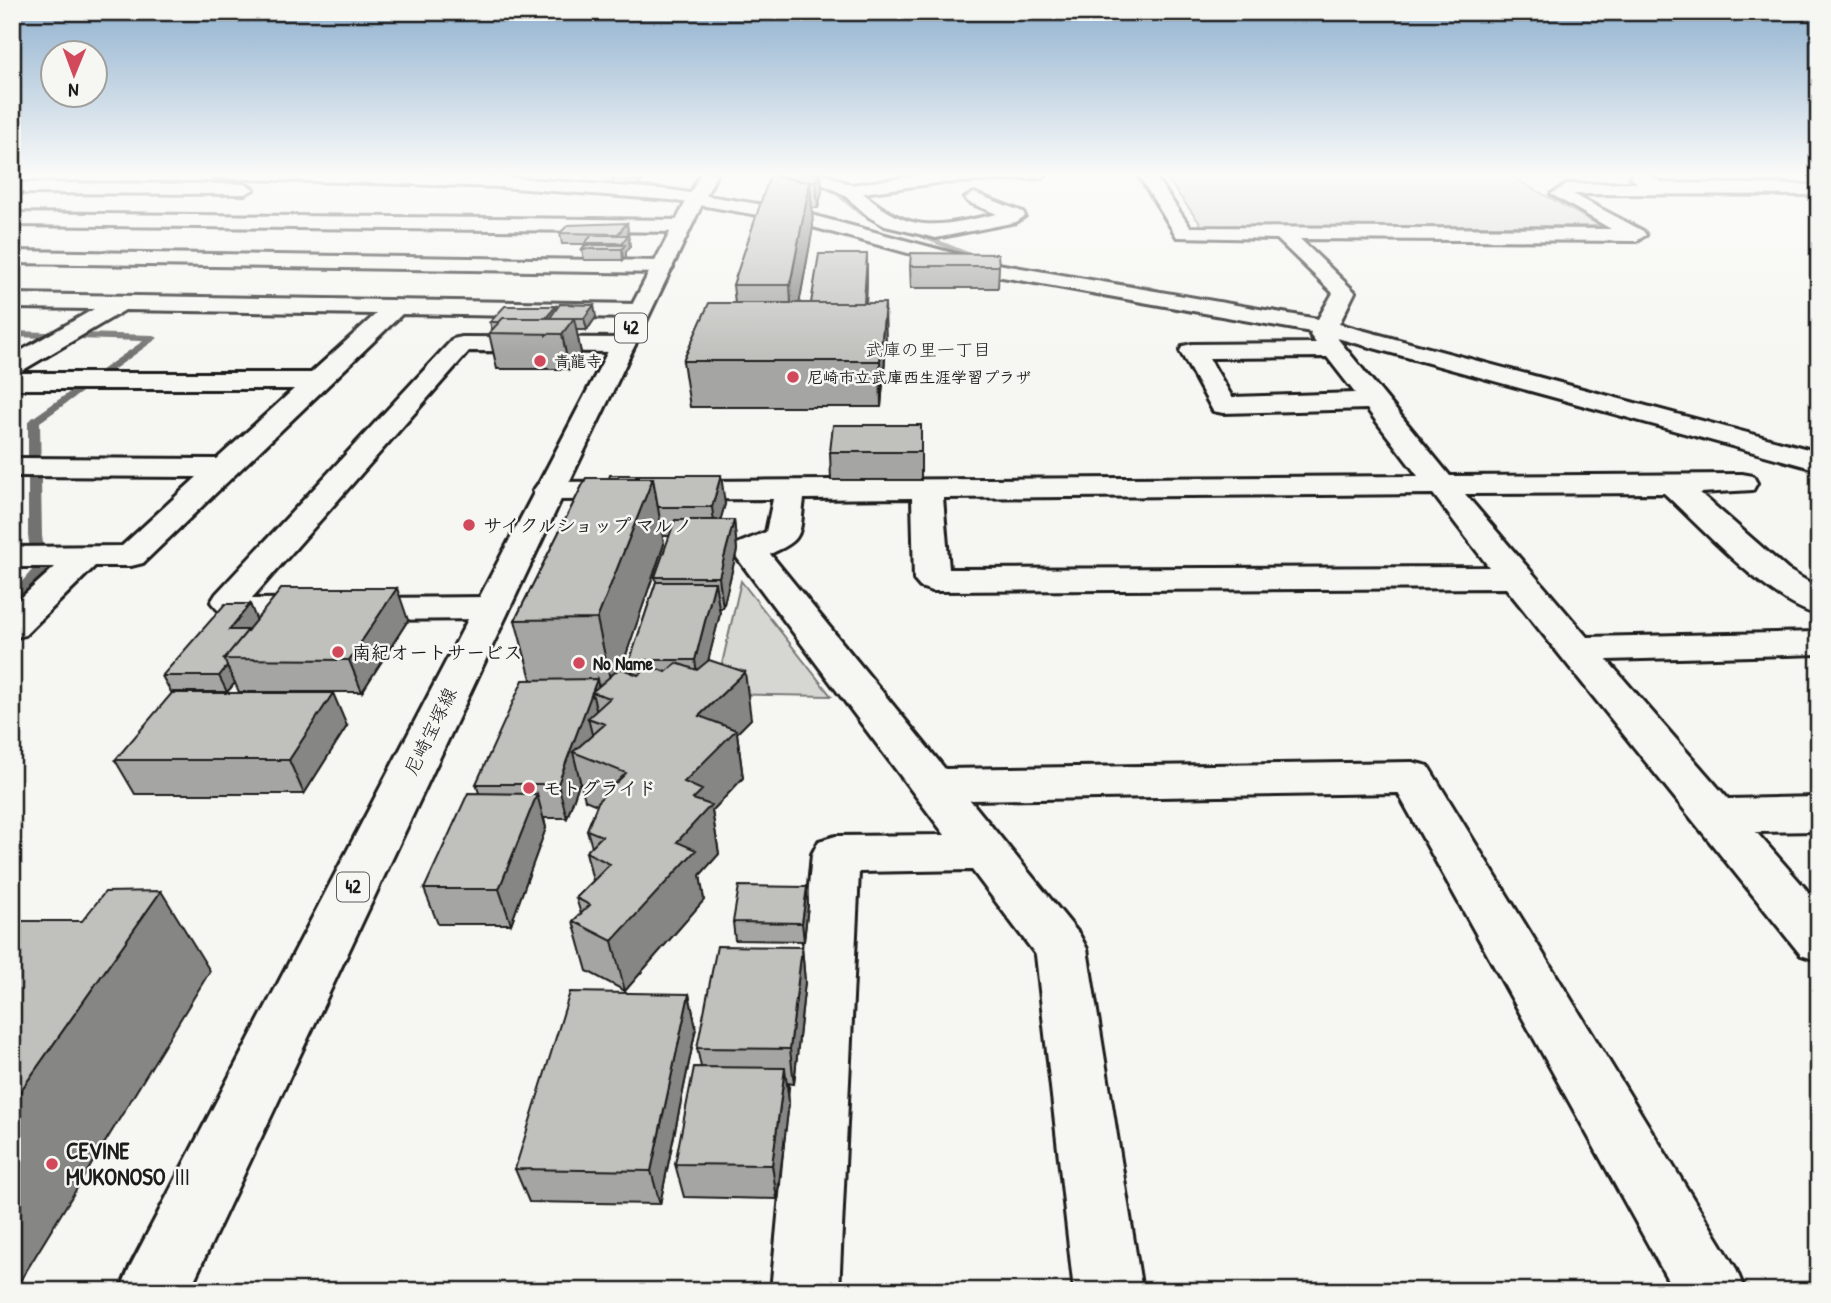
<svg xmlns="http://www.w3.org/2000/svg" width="1831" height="1303" font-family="'Patrick Hand','Klee One',sans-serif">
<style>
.green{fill:#d6d6d2;stroke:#797977;stroke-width:2}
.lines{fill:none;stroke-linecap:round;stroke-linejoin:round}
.stream{fill:#727271;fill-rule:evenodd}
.minor-casing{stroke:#1c1c1c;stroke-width:6}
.primary-casing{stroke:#1c1c1c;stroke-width:6}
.minor{fill:#f6f6f2;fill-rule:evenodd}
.primary{fill:#f6f6f2;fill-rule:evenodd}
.wall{fill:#a5a5a3;stroke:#1c1c1c;stroke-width:2;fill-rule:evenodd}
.shaded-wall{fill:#868684;stroke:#1c1c1c;stroke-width:2}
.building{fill:#c0c0bd;stroke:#1c1c1c;stroke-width:2}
.poi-dot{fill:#d1495b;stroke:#f6f6f2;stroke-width:2.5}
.labels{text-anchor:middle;stroke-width:5;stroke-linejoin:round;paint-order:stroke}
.far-poi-label{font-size:16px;font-weight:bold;fill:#1c1c1c;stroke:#f6f6f2;text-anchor:start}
.shield{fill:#f6f6f2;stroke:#5d5d5c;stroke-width:2}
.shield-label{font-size:18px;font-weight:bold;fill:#1c1c1c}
.far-neighbourhood-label{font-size:18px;fill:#1c1c1c;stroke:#f6f6f2}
.poi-label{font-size:19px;font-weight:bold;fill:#1c1c1c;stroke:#f6f6f2;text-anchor:start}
.street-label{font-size:19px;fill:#1c1c1c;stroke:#f6f6f2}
.near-poi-label{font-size:23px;font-weight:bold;fill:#1c1c1c;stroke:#f6f6f2;text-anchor:start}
</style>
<rect width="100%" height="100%" fill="#f6f6f2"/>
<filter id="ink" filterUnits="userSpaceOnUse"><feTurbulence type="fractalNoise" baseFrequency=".0143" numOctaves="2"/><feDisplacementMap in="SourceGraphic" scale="14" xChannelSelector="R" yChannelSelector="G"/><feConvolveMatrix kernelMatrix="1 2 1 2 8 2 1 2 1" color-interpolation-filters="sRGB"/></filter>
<g filter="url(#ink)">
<!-- green -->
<path class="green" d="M 1163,173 L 1505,173 L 1600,226 L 1202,226 Z
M 741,581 L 831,696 L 715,694 Z"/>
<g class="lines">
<!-- stream -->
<path class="stream" d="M 785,173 C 820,173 838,194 864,211 C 872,216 881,219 889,224 L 882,226 L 858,214 L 830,190 Z
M 1761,173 L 1770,173 L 1813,192 L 1806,194 Z
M 917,231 L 987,260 L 980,262 L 914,235 Z
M 1066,274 L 1149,286 L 1203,301 L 1198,304 L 1149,292 L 1063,279 L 1062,277 Z
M 12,331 L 153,335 L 158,338 L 40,422 L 42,536 L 47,570 L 17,606 L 12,607 L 12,593 L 33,569 L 28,536 L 28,421 L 143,341 L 12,337 Z"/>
<defs>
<path id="minor" d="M 207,173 L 384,173 L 501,177 L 671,190 L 789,209 L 986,262 L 1318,319 L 1333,293 L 1277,239 L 1177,237 L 1137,173 L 1153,173 L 1190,227 L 1611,229 L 1551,194 L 1568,184 L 1637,183 L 1630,177 L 1633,173 L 1644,173 L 1664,183 L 1819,185 L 1819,195 L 1573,194 L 1643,231 L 1646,235 L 1636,241 L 1300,239 L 1355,292 L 1339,324 L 1819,452 L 1819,470 L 1337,338 L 1450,476 L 1742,474 L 1753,476 L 1757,483 L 1753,490 L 1700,493 L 1788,570 L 1819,588 L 1819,615 C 1768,602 1703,529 1664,493 L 1465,494 L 1587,637 L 1819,632 L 1819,654 L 1607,660 L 1728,799 L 1819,797 L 1819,831 L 1756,832 L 1819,904 L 1819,961 L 1801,955 L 1506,588 L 932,591 L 920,587 L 914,580 L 912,498 L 804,499 C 799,535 805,539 770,554 L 945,769 L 1412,762 L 1428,766 L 1735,1267 L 1745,1291 L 1674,1291 L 1398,793 L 970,800 L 1079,934 L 1087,949 L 1142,1291 L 1074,1291 L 1036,955 L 972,870 L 859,872 L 839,1291 L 771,1291 L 812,854 L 819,841 L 836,836 L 945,835 L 732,551 L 737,544 L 766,532 L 773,499 L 549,500 L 538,498 L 533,491 L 538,484 L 549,482 L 1418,476 L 1367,409 L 1223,413 L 1213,411 L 1180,351 L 1183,346 L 1192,344 L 1316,343 L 1310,335 L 1311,332 L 985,274 L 787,220 L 671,200 L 501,187 L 215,178 ZM 1327,357 L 1355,393 L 1232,397 L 1209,358 ZM 1433,494 L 1489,567 L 949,569 L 943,498 Z
M 798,173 L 822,173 L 851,185 L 935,173 L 1049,173 L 1041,178 L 937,183 L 863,193 C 912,236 938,226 997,214 L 968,202 L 965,198 L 974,193 L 1023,212 L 1025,216 L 1016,222 L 936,238 L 885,226 L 869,217 L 843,194 Z
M 12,183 L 245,184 L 254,189 L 245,194 L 12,193 Z
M 12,213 L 682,220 L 691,226 L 682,232 L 12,225 Z
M 12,251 L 663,261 L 670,263 L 673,267 L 670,271 L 663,273 L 12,263 Z
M 12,294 L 638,304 L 646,306 L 649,311 L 646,316 L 638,318 L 402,314 L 143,563 L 131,566 L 95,566 L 25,635 L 12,638 L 12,606 L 55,567 L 12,567 L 12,547 L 122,546 L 197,477 L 12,476 L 12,458 L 217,459 L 294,389 L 12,389 L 12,356 L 94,309 L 12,308 ZM 125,310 L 376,314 L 311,373 L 18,373 Z
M 462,337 L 623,338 L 632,340 L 635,345 L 632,350 L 623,352 L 469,351 L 251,599 L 490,597 L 503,600 L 508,608 L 503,616 L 490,619 L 241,621 C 228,618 219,613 211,602 L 216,594 L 453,339 Z"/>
<path id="primary" d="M 701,173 L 717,173 L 565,491 L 189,1291 L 120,1291 L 130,1267 Z"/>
</defs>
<!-- minor casing -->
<use href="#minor" class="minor-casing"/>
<!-- primary casing -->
<use href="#primary" class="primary-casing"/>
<!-- minor -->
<use href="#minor" class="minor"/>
<!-- primary -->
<use href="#primary" class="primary"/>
</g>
<!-- wall -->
<path class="wall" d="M 614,173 L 649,173 L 639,185 L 613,185 L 612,175 Z
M 821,173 L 822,191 L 818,208 L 812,208 L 813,227 L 799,303 L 811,303 L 867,276 L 866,303 L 886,346 L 881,407 L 690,407 L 683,361 L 735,303 L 733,285 L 777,177 Z
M 627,223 L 628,233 L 627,235 L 628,235 L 630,246 L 626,252 L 626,256 L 623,260 L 584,260 L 582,249 L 585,244 L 562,244 L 560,233 Z
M 910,266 L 999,266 L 998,288 L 911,288 Z
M 556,309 L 596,317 L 587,330 L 576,330 L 581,353 L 569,369 L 497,369 L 489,333 L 492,330 L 490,322 Z
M 921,425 L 921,480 L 831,480 L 830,452 Z
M 586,478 L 725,504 L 720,520 L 734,520 L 737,550 L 723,608 L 719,608 L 720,614 L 708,660 L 751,719 L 737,733 L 743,778 L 712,811 L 719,854 L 700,875 L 704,900 L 625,991 L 587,971 L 573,921 L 581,914 L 576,898 L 593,881 L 586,852 L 592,847 L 587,830 L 597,805 L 585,800 L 580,781 L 567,818 L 544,818 L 546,828 L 511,924 L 438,924 L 424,889 L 479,793 L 476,784 L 531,679 L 515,620 ZM 662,536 L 670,536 L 655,577 L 656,582 L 630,660 L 632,673 L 621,669 L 664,544 Z
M 257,619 L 408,620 L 362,692 L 239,692 L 235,683 L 227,692 L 171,692 L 162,676 Z
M 347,726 L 304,794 L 135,794 L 115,760 Z
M 807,887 L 808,905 L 804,941 L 735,940 L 733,922 Z
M 802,947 L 805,982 L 794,1084 L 787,1083 L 789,1103 L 777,1199 L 684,1197 L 675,1164 L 701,1067 L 697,1048 Z
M 689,994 L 696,1028 L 660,1204 L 529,1202 L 515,1169 Z"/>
<!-- shaded-wall -->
<path class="shaded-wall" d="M 640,173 L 649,173 L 639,185 L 638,175 Z
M 818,173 L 821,173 L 822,191 L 818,208 L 816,181 Z
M 810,182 L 813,227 L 793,338 L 790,285 Z
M 627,223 L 628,233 L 620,244 L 618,234 Z
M 628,235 L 630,246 L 626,252 L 626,256 L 623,260 L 622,249 L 623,248 L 622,243 Z
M 867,254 L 867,276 L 865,335 L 864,311 Z
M 885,303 L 886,346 L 881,407 L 880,361 Z
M 594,305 L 596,317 L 587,330 L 584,318 Z
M 556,306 L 558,318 L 546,335 L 543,322 Z
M 574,318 L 581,353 L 569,369 L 562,334 Z
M 721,475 L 725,504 L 716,536 L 712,507 Z
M 653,478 L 664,544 L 613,693 L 597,619 Z
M 734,520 L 737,550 L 723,608 L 719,577 Z
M 715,582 L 720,614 L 700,693 L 695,660 Z
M 397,588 L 408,620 L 362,692 L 349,660 Z
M 250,604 L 257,621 L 236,646 L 229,630 Z
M 227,666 L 235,683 L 227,692 L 219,676 Z
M 745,672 L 751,719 L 737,733 L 743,778 L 712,811 L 719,854 L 700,875 L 704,900 L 625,991 L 612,941 L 677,842 L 684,782 L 699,716 Z
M 597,679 L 600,695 L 592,692 L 599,722 L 588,718 L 594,742 L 573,752 L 580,781 L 567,818 L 558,784 Z
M 333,693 L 347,726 L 304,794 L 289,760 Z
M 537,794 L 546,828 L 511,924 L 499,889 Z
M 807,887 L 808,905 L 804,941 L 802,923 Z
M 161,891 L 210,971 L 14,1291 L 12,1291 L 12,1103 Z
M 802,947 L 805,982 L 794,1084 L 790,1049 Z
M 689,994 L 696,1028 L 660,1204 L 651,1171 Z
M 785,1068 L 789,1103 L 777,1199 L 772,1165 Z"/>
<!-- building -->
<path class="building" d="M 614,173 L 640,173 L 638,175 L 612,175 Z
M 779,173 L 818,173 L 816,181 L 801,181 L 777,177 Z
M 770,175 L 810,182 L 790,285 L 733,285 Z
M 627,223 L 618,234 L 560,233 L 568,225 Z
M 592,235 L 628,235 L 622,243 L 585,243 Z
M 586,245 L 625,245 L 622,249 L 582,249 Z
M 911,253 L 998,254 L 999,266 L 910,266 Z
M 819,254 L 867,254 L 864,303 L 811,303 Z
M 709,303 L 885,303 L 880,361 L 683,361 Z
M 560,304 L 594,305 L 584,318 L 550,318 Z
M 505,306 L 556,306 L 546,318 L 503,318 L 499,322 L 490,322 Z
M 503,318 L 574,318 L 562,334 L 489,333 Z
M 833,425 L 921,425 L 921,452 L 830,452 Z
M 610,475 L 721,475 L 712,507 L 658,507 L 653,478 L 609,478 Z
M 586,478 L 653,478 L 597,619 L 515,620 Z
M 675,520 L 734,520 L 719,577 L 655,577 Z
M 656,582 L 715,582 L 695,660 L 630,660 Z
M 282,588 L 397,588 L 349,660 L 224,659 Z
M 225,604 L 250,604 L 229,630 L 248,630 L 224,659 L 227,666 L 219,676 L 162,676 Z
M 709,660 L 745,672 L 699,716 L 736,730 L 684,782 L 702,790 L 693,799 L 711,805 L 677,842 L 696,850 L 612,941 L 573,921 L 590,905 L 576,898 L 610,864 L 586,852 L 602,836 L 587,830 L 599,800 L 626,773 L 573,752 L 605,724 L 588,718 L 610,698 L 592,692 L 620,668 L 638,675 L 649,666 L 666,672 L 676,663 L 697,670 Z
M 597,679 L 558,784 L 476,784 L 523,680 Z
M 172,693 L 333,693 L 289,760 L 115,760 Z
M 468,793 L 537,794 L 499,889 L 424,889 Z
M 739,886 L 807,887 L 802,923 L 733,922 Z
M 161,891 L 12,1103 L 12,921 L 82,921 L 105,892 Z
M 717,946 L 802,947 L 790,1049 L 697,1048 Z
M 570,992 L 689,994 L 651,1171 L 515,1169 Z
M 694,1067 L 785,1068 L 772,1165 L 675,1164 Z
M 349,1283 L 597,1288 L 596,1291 L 346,1291 Z"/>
</g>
<!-- sky -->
<linearGradient id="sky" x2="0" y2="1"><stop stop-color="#90b1cf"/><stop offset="0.49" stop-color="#fbfbf9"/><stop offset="1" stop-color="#fbfbf9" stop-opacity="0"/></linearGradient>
<rect width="1831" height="356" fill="url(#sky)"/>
<!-- markers -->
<g class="poi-dot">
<circle cx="540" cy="361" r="7"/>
<circle cx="793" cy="377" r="7"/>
<circle cx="469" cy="525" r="7"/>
<circle cx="338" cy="652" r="7"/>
<circle cx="579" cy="663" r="7"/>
<circle cx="529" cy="788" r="7"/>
<circle cx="52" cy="1164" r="7"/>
</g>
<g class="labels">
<!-- far-poi labels -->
<g class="far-poi-label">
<text x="554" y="367">青龍寺</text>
<text x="807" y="383">尼崎市立武庫西生涯学習プラザ</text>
</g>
<!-- shield labels -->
<g class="shield">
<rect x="615" y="313.5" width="32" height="29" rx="5"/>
<rect x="337" y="872.5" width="32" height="29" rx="5"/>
</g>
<g class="shield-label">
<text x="631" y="334">42</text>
<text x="353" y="893">42</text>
</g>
<!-- far-neighbourhood labels -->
<g class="far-neighbourhood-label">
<text x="928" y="356">武庫の里一丁目</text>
</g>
<!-- poi labels -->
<g class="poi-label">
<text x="483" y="532">サイクルショップ マルノ</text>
<text x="352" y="659">南紀オートサービス</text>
<text x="593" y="670">No Name</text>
<text x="543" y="795">モトグライド</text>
</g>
<!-- street labels -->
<g class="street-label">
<text transform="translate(430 731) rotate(-64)" y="7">尼崎宝塚線</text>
</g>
<!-- near-poi labels -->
<g class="near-poi-label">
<text x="66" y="1159">CEVINE<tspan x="66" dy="26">MUKONOSO Ⅲ</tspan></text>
</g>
</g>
<!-- margin -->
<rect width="1831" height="1303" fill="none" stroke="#f6f6f2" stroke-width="42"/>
<rect x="21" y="21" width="1789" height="1261" fill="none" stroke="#1c1c1c" stroke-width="2.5" filter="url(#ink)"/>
<!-- north arrow -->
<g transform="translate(74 74) rotate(181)"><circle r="33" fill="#f6f6f2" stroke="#9f9f9c" stroke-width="2"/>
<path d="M0-5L12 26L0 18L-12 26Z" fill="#d1495b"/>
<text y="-10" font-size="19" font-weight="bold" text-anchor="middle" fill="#1c1c1c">N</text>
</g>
</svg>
